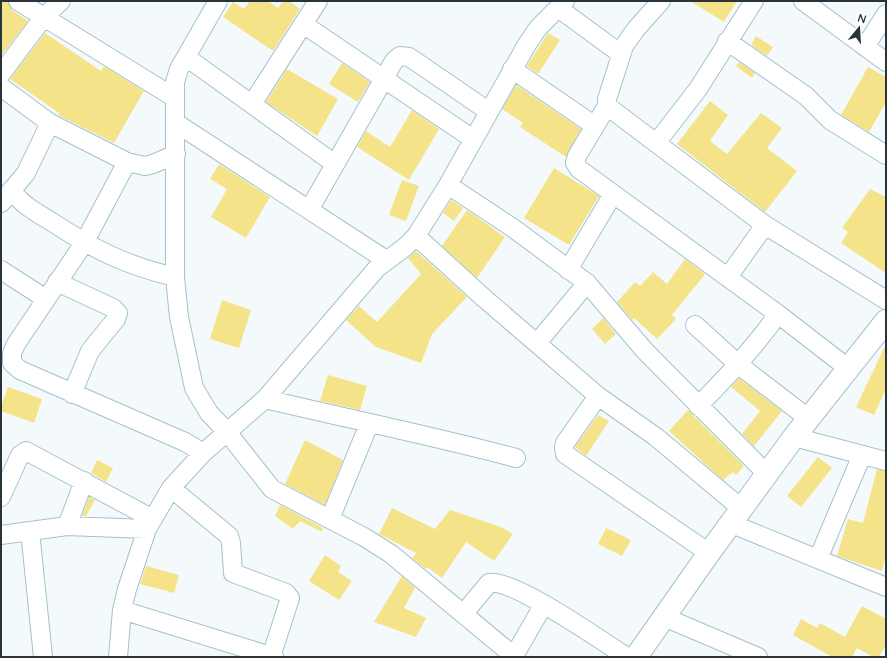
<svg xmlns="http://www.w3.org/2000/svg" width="887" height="658" font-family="Lato,sans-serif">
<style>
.building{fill:#f5e389}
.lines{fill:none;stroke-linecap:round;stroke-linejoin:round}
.street-casing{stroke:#a3c2cc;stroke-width:20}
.secondary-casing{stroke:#a3c2cc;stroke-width:24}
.street{stroke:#fff;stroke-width:18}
.secondary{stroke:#fff;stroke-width:22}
</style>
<rect width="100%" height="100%" fill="#f4fafc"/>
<!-- building -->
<path class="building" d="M 1,1 L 8,2 L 12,10 L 28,21 L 1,56 Z
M 250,1 L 268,1 L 278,8 L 283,1 L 289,1 L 300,9 L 273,51 L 223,17 L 233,2 L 244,9 Z
M 690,1 L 737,1 L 724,22 Z
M 45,33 L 101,71 L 104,66 L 144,91 L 114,143 L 58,115 L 59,113 L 10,79 Z
M 548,33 L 560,40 L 538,74 L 527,66 Z
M 756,36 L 773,47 L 767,56 L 751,45 Z
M 739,62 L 755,73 L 752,78 L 736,66 Z
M 342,63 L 370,82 L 358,102 L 329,84 Z
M 868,67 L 886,77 L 886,102 L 869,132 L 841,115 Z
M 287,69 L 338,99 L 317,136 L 266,102 Z
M 516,85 L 581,129 L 566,157 L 520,127 L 523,123 L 502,109 Z
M 710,101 L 728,115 L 710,141 L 727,154 L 761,113 L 782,128 L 767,148 L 797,171 L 765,212 L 677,144 Z
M 412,110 L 439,129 L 409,180 L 357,147 L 366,131 L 390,147 Z
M 219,164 L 270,197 L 246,238 L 211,217 L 227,189 L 210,179 Z
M 554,168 L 599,196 L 569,245 L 524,218 Z
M 402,180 L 419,186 L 406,221 L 389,215 Z
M 870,189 L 886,197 L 886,273 L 841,243 L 848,232 L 842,228 Z
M 451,200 L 463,208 L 454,221 L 443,213 Z
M 467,210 L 505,237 L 477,278 L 442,246 Z
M 416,251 L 467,297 L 432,334 L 421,363 L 376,347 L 346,320 L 359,306 L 377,322 L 421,274 L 408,258 Z
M 685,259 L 705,274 L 672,315 L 676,319 L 657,339 L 634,318 L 632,320 L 617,302 L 635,282 L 640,286 L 653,272 L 667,284 Z
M 222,300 L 251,310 L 239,348 L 210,339 Z
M 603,318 L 616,334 L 605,344 L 592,329 Z
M 886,344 L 886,389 L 874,415 L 856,407 Z
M 328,375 L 367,386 L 360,410 L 320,401 Z
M 739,378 L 782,411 L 754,446 L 742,434 L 760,411 L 731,387 Z
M 8,387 L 42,399 L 34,423 L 1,411 L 1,406 Z
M 688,410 L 744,466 L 736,475 L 733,472 L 723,480 L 669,431 Z
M 598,415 L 609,421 L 586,456 L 575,447 Z
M 305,440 L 343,460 L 325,505 L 285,484 Z
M 818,457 L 832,468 L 801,507 L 787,496 Z
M 97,460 L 113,468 L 106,482 L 91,473 Z
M 877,469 L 886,471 L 886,556 L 882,571 L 837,556 L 848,519 L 863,523 Z
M 89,497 L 95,500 L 86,516 L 82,516 Z
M 280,505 L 323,528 L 322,532 L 300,521 L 293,529 L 275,516 Z
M 392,508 L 435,529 L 450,510 L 501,527 L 513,534 L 494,561 L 466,542 L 442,578 L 427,567 L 426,569 L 412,558 L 416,553 L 379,534 Z
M 606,528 L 631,540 L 622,556 L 598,544 Z
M 325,555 L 341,566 L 338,572 L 352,581 L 339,600 L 309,581 Z
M 146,566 L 179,575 L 174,593 L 140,584 Z
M 402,576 L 415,588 L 404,608 L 426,618 L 416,637 L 374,622 Z
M 862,606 L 886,619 L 886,645 L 879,657 L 873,657 L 857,648 L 852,657 L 832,657 L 793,635 L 801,619 L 817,628 L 820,623 L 845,637 Z"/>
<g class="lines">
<defs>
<path id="street" d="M 18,1 L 175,98
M 218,1 L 179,69 L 175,82 L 175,277 L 179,317 L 194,388 L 209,413 L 227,432 L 272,489 L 364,537 L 391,554 L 515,657
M 661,1 L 636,29 L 624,46 L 607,99 L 607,106 L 577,156 L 575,163 L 579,169 L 778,314 L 849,369
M 803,1 L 886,62
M 558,8 L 621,54
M 303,24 L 473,139
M 727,41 L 806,96 L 830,120 L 886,155
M 865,47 L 886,14
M 186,57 L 335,164
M 512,69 L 595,126
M 1,74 L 43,18 L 61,1
M 1,87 L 50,123 L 127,162 L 145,166 L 153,164 L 176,154
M 252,104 L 318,1
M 607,106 L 765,225 L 886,300
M 176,123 L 386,260
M 657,142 L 698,89 L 754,1
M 127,162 L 84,243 L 16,344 L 12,353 L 12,363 L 20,370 L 185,442 L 203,453
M 448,185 L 513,228 L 587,283 L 645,351 L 768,475
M 11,190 C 22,205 37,213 52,222 C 93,249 127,266 175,277
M 1,203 L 26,173 L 50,123
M 309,210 L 394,61 L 400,56 L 409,57 L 418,63 L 488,111
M 416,236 L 448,185 L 526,46 L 538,28 L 565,1
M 1,270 L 46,299
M 568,270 L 613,194
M 728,277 L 765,225
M 57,282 L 113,308 L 118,313 L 116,319 L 90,351 L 72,394
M 695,325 L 739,365 L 809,419
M 537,343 L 587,283
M 598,396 L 565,443 L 564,447 L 565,454 L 709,553
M 265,399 C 349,419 433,436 516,458
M 698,406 C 728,376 754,348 778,314
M 794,437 L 886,461
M 171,488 L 229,536 L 231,543 L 233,573 L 286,593 L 290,598 L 271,657
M 1,497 L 20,455 L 26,451 L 153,519
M 330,519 L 369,424
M 732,524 L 886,587
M 67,526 L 84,481
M 30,531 L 43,657
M 1,535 L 67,526 L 147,529
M 818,559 L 862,455
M 122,610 L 274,657
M 464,613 L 489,583 C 513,578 603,642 627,657
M 664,617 L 758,657
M 514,656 L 544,604
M 118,657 L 122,610 L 127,589 L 147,529 L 171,488 L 203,453 L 265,399 L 377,268 L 405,247 L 416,236 L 485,299 L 598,396 L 656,437 L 742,509"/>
<path id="secondary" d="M 636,657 L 709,553 L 794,437 L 886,321"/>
</defs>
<!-- street casing -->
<use href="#street" class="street-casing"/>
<!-- secondary casing -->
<use href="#secondary" class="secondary-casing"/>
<!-- street -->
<use href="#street" class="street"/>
<!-- secondary -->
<use href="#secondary" class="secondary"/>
</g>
<!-- border -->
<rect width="887" height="658" fill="none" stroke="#283439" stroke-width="4"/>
<!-- north arrow -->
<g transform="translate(859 28) rotate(18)" stroke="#ffffff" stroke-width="3" paint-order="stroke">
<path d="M0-3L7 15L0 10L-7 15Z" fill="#283439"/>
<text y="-6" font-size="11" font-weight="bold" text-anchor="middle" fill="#283439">N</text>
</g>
</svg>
